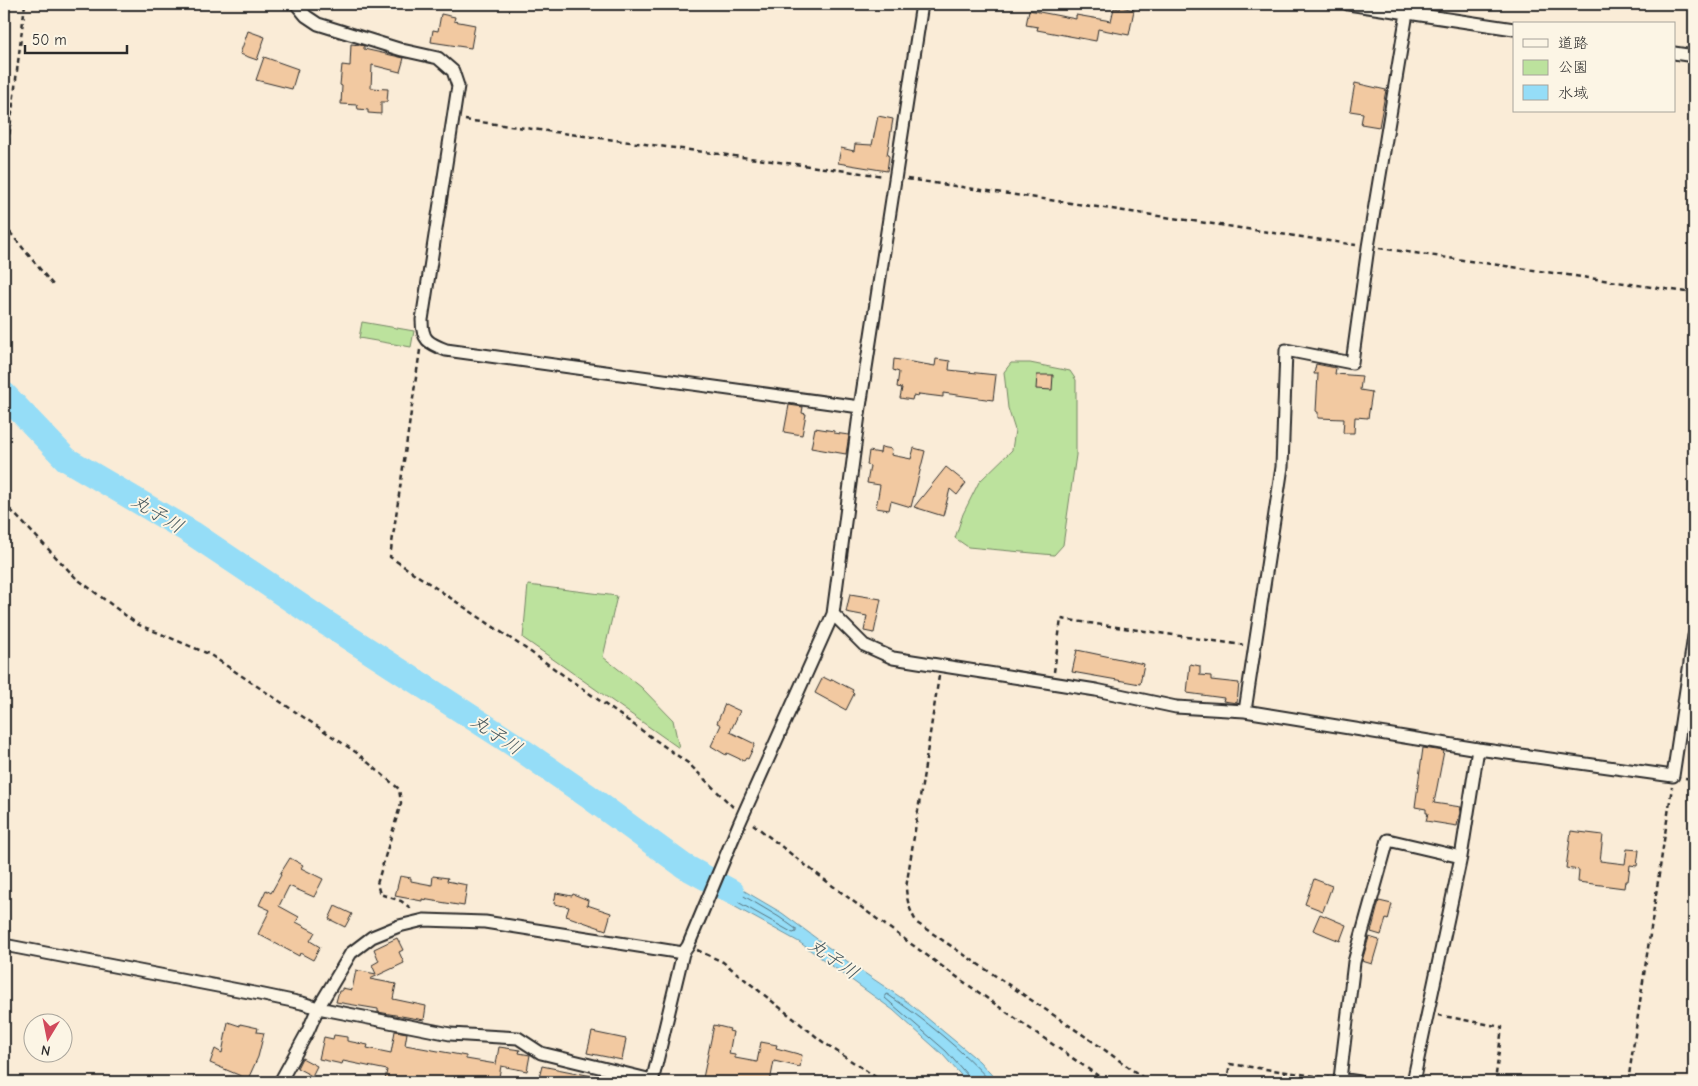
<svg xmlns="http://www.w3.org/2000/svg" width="1698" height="1086" font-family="'Comic Neue','Klee One',sans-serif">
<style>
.green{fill:#bce29d;stroke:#748664}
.water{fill:#95ddf7;stroke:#6b96a5}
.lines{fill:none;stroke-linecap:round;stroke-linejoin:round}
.shore{stroke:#55727d;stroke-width:1}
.river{stroke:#95ddf7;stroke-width:25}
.building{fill:#f2c9a1;stroke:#2b2b2b}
.minor-casing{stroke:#2b2b2b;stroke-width:15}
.path{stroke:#2b2b2b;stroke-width:2.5;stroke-dasharray:5 4;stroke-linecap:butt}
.minor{stroke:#fcf5e5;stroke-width:11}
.labels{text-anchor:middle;stroke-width:4;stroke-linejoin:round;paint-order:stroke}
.water-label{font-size:19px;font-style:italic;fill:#46585e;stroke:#fcf5e5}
</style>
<rect width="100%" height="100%" fill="#faecd7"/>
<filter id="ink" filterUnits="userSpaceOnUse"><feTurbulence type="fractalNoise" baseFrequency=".02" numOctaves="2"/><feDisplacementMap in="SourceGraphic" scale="10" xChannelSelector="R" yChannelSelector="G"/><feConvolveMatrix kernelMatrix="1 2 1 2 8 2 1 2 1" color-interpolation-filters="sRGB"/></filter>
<g filter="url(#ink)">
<!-- green -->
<path class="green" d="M 362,322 L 414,331 L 411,347 L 359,338 Z
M 1011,363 L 1030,363 L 1070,371 L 1076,380 L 1076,455 L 1063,545 L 1054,555 L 968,547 L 955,538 L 963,514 L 979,482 L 1012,450 L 1015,430 L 1008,408 L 1004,372 Z
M 528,585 L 617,596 L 603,657 L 641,687 L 673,720 L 679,748 L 523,638 Z"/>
<!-- water -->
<path class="water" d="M 707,869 L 782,913 L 851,964 L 909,1003 L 979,1061 L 998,1082 L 967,1082 L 943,1055 L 893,1010 L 799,942 L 699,887 Z"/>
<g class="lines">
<!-- shore -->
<path class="shore" d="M 718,891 L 793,933 L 796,932 L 796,929 L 779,917 L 722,883
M 970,1082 L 969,1077 L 946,1051 L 885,998 L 885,995 L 887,994 C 924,1019 962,1050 991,1082"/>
<!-- river -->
<path class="river" d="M 4,394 L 66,459 L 192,533 L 323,621 L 510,742 L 588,796 L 684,866 L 732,892"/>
</g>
<!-- building -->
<path class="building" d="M 1121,7 L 1134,10 L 1129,35 L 1098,29 L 1096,41 L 1037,30 L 1038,27 L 1026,25 L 1029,10 L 1076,19 L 1076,15 L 1111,21 L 1114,8 L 1120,9 Z
M 441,14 L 455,17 L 454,21 L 475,25 L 471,48 L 431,42 L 433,30 L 438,31 Z
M 248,31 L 265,37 L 257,60 L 240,54 Z
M 351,44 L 360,45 L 364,46 L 364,49 L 404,58 L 400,72 L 372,65 L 371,88 L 388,89 L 387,102 L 381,102 L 381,114 L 368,113 L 368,110 L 358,109 L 357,105 L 341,104 L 342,86 L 340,85 L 342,65 L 350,66 Z
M 264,57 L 298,69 L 292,89 L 256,80 Z
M 1355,83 L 1386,90 L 1379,127 L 1361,124 L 1363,113 L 1350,111 Z
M 878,116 L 893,119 L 887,155 L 889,156 L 887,171 L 838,163 L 841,148 L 854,151 L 855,144 L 872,145 Z
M 894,359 L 935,366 L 936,359 L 950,361 L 949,370 L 996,375 L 993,400 L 943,393 L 943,397 L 919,394 L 918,397 L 913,396 L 912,400 L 900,398 L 902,388 L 897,387 L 899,372 L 893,370 Z
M 1316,364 L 1336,368 L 1335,374 L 1362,376 L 1360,390 L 1372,392 L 1368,418 L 1355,417 L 1354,433 L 1343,433 L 1344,419 L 1318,418 L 1318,412 L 1316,412 L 1318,374 L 1314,374 Z
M 1037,375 L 1053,375 L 1052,390 L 1036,389 Z
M 789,405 L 803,407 L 802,413 L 806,414 L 802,435 L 784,432 Z
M 815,428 L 834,431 L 834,433 L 849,435 L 846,454 L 811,448 Z
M 881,447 L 892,449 L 891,455 L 911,459 L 914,448 L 925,451 L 911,507 L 891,501 L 889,510 L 876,508 L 880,485 L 867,483 L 870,466 L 867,465 L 869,451 L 880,453 Z
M 946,467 L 966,483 L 957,495 L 950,489 L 943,516 L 914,507 Z
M 850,594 L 881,599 L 874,633 L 864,631 L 867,616 L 846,612 Z
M 1077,650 L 1144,664 L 1140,684 L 1072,672 Z
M 1190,664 L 1200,666 L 1200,675 L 1211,676 L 1211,680 L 1239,683 L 1237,703 L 1223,701 L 1224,698 L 1187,693 Z
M 823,677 L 831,681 L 832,679 L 853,690 L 852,692 L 854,694 L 846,710 L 815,693 Z
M 725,704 L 740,711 L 730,732 L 755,744 L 748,759 L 746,758 L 744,761 L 727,753 L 726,755 L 711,746 L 721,725 L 717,723 Z
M 1423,748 L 1444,751 L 1434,803 L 1461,807 L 1457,826 L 1426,821 L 1428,813 L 1426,813 L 1426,809 L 1415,807 Z
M 1571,831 L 1603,835 L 1600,861 L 1625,864 L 1627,849 L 1639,850 L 1637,866 L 1630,865 L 1628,881 L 1625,881 L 1624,888 L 1578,882 L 1579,870 L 1566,868 Z
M 290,858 L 303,865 L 301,868 L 323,879 L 314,897 L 289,886 L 279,906 L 299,917 L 296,922 L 315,932 L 310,941 L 320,947 L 313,960 L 300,953 L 299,956 L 258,934 L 270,910 L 259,905 L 266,890 L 271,893 L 281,875 L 280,874 Z
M 400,876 L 411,878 L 411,881 L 432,885 L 433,876 L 448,878 L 447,881 L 467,885 L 464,906 L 422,899 L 422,901 L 395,896 Z
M 1314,879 L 1332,886 L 1323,911 L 1305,904 Z
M 556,893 L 572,896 L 573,894 L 588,900 L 587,905 L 611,913 L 606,930 L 566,916 L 569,907 L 554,904 Z
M 1379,901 L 1392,904 L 1388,920 L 1386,919 L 1381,935 L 1371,932 Z
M 335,906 L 352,914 L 345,927 L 329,919 Z
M 1320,914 L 1346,925 L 1340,941 L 1313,930 Z
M 1369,937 L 1379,940 L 1372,964 L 1362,961 Z
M 397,938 L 403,950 L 399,952 L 404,963 L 370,979 L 396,984 L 393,999 L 426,1006 L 424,1020 L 378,1012 L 378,1009 L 336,1002 L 339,991 L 342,991 L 342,988 L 352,990 L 356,970 L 376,974 L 372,965 L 379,961 L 374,949 Z
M 228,1022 L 240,1026 L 240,1024 L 258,1028 L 257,1032 L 264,1033 L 258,1057 L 248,1079 L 210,1063 L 215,1049 L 222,1053 Z
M 714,1025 L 730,1029 L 729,1031 L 733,1032 L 729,1054 L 735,1055 L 735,1058 L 757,1062 L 761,1042 L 777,1045 L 776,1048 L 802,1055 L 800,1067 L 774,1061 L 770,1082 L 723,1082 L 703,1078 Z
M 395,1031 L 407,1033 L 405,1045 L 466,1056 L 466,1059 L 496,1064 L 499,1047 L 520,1050 L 519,1053 L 530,1055 L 527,1071 L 501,1066 L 498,1082 L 460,1082 L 439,1078 L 438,1082 L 397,1082 L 385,1080 L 387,1070 L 343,1061 L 342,1064 L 319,1059 L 324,1037 L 333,1039 L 334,1035 L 347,1037 L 347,1041 L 368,1045 L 367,1048 L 391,1053 Z
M 592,1032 L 626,1039 L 622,1060 L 587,1053 Z
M 302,1058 L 317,1066 L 312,1076 L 297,1068 Z
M 542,1066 L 597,1077 L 596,1082 L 538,1082 Z"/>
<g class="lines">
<defs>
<path id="minor" d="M 296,4 L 306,16 L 318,24 L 402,50 L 438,58 L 453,71 L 458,86 L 422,320 C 422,340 428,343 446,350 L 860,407
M 1348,4 L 1514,29
M 1674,53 L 1694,56
M 833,614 L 864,645 L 893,658 L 1096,690 L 1176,707 L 1245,711 L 1478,749 L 1673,776 L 1694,636
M 1245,711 L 1282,467 L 1286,350 L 1352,363 L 1368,247 L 1407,13
M 4,945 L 259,994 L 302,1003 L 318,1008 L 450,1034 L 518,1038 L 541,1053 L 652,1080
M 280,1082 L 308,1031 L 318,1008 L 351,953 L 372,937 L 399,926 L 424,920 L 485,922 L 683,953
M 652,1082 L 683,953 L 688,946 L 739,824 L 833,614 L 860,407 L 922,4
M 1360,1082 L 1340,1079 L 1354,962 L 1388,840 L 1461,857
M 1413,1082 L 1461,857 L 1478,749"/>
</defs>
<!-- minor casing -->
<use href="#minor" class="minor-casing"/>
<!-- path -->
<path class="path" d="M 465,120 L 884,176
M 4,179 L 25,4
M 907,179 L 1356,245
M 4,225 L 53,285
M 1379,248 L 1694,293
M 420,350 L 390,557 L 532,653 L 688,763 L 733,807
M 4,503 L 76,578 L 137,624 L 209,654 L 357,753 L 399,789 L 401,803 L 377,884 L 380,894 L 401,901 L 413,910
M 1054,672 L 1061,619 L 1243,645
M 939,676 L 906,888 C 907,902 910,911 917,923 L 1098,1045 L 1149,1082
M 1685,778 L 1694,779
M 753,824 C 867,915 987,999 1107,1082
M 697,950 L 723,962 L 823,1042 L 883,1082
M 1438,1015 L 1502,1027 L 1495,1082
M 1227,1082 L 1230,1064 L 1329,1078
M 1628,1082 L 1672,787"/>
<!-- minor -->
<use href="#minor" class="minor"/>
</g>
</g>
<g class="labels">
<!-- water labels -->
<g class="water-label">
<text transform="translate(158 513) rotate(31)" y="7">丸子川</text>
<text transform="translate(497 734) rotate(34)" y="7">丸子川</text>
<text transform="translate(834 958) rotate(35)" y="7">丸子川</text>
</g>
</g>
<!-- margin -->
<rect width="1698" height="1086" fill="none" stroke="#fcf5e5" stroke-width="20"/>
<rect x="10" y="10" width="1678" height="1066" fill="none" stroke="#2b2b2b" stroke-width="2" filter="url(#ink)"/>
<!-- legend -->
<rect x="1513" y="22" width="162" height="90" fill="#fcf5e5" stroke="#a8a49b"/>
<rect x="1523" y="39" width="25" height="8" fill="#fcf5e5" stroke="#a8a49b"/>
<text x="1558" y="48" font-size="15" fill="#2b2b2b">道路</text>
<rect x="1523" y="60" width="25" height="15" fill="#bce29d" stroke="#a8a49b"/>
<text x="1558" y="72" font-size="15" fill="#2b2b2b">公園</text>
<rect x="1523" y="85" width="25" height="15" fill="#95ddf7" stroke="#a8a49b"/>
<text x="1558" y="98" font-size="15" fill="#2b2b2b">水域</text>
<!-- north arrow -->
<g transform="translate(48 1038) rotate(190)"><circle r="24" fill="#fcf5e5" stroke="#a8a49b"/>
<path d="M0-4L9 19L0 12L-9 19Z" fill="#d1495b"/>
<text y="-8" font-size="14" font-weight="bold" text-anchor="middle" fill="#2b2b2b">N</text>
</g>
<!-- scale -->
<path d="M25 45v8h102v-8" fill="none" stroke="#2b2b2b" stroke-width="2.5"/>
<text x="32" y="45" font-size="15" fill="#2b2b2b" stroke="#fcf5e5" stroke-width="4" paint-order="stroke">50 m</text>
</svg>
